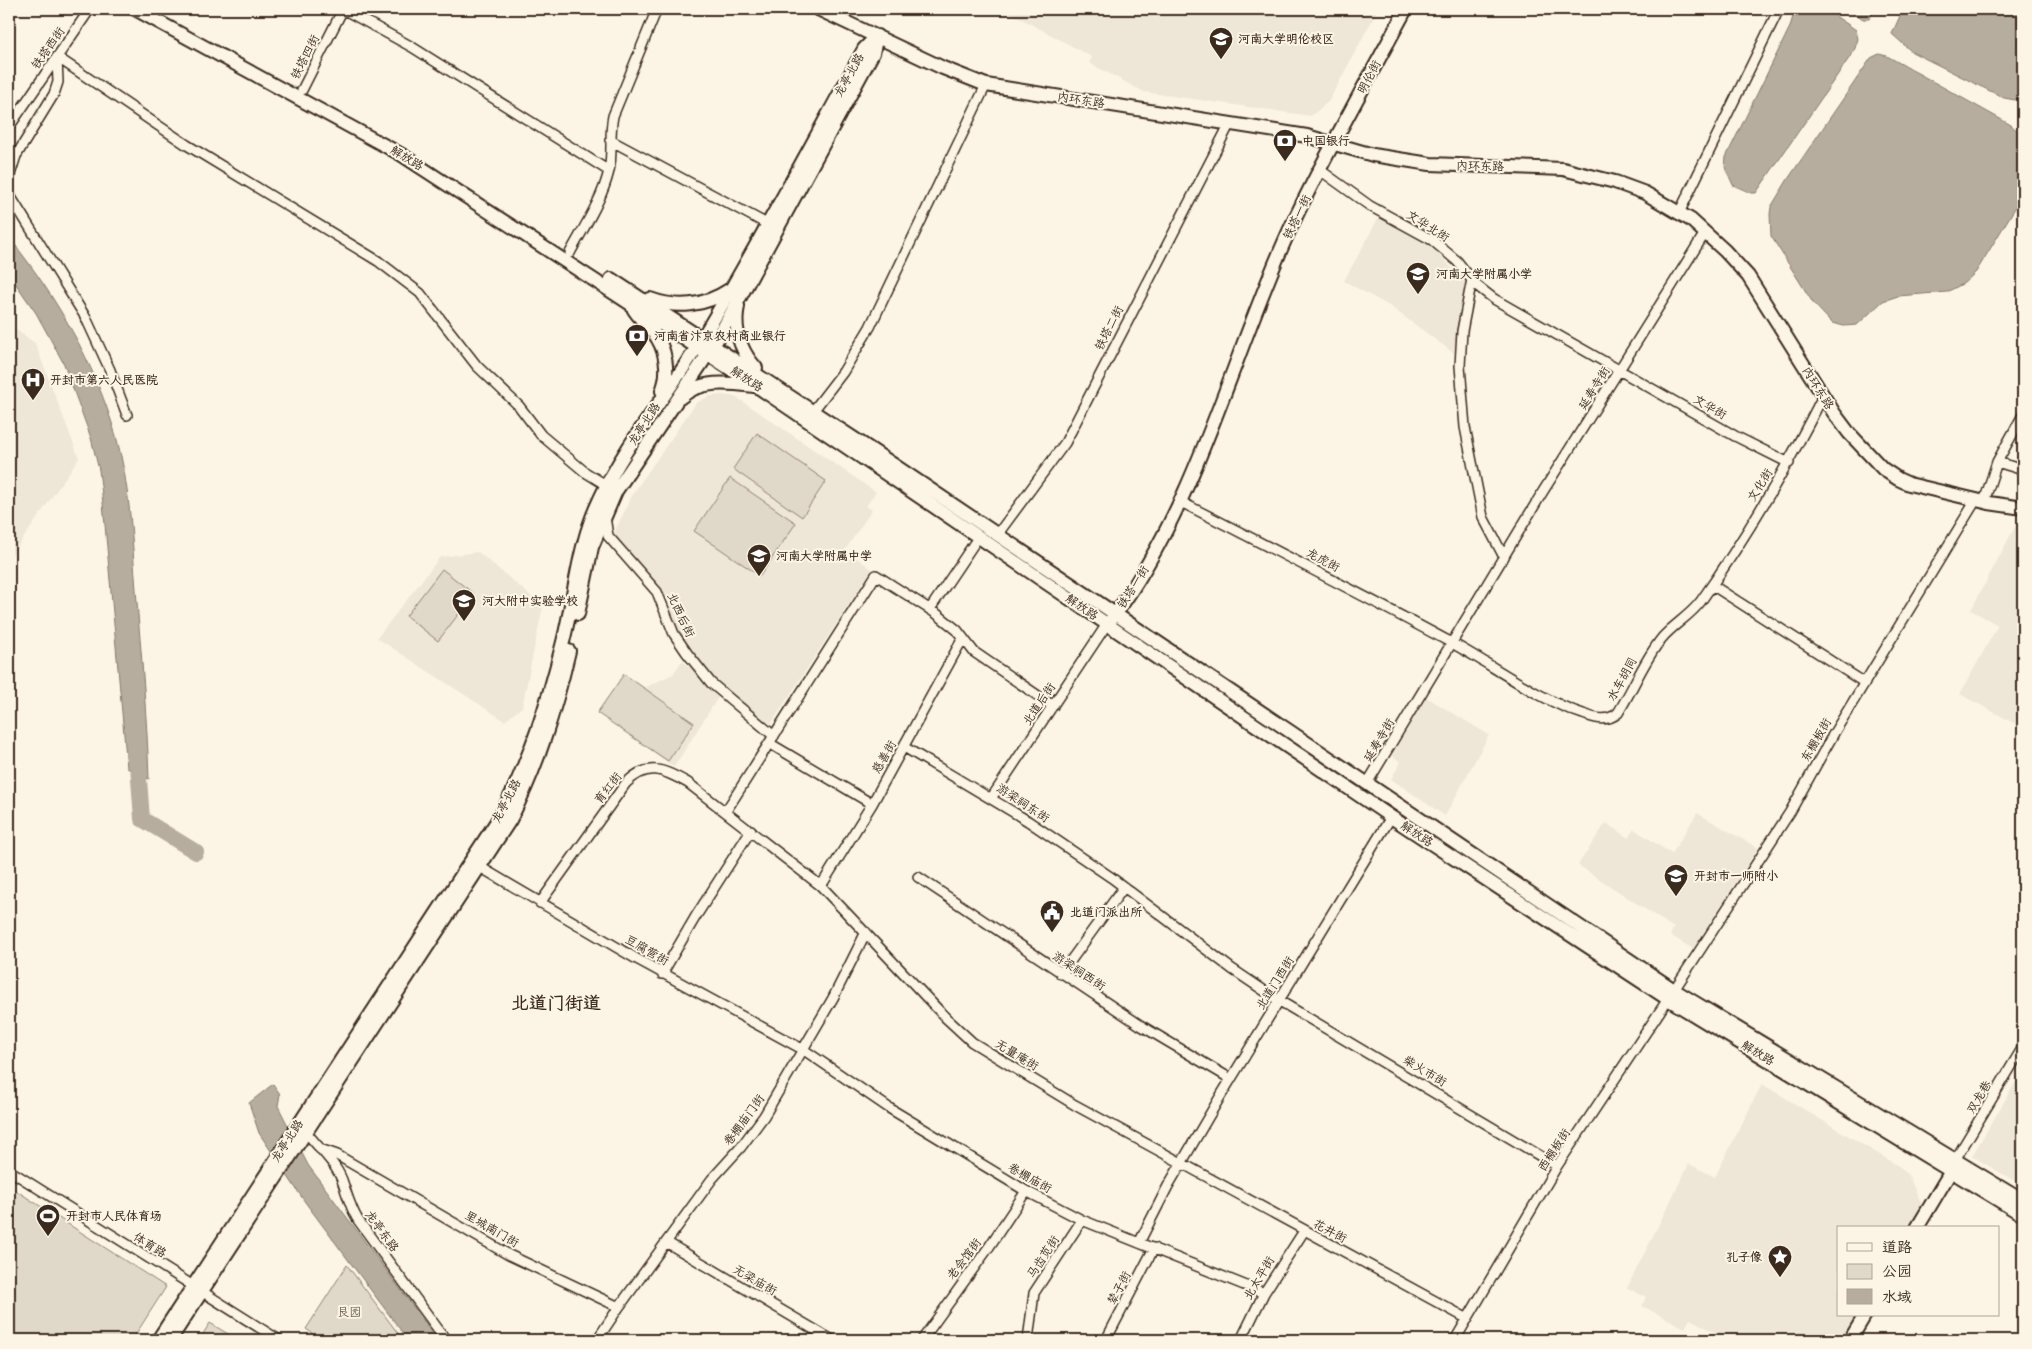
<svg xmlns="http://www.w3.org/2000/svg" width="2032" height="1349" font-family="Delius,'LXGW WenKai TC',sans-serif">
<style>
.built{fill:#eee6d6}
.green{fill:#e0d8c8;stroke:#8e8173}
.water{fill:#b7ad9e;stroke:#85796b}
.lines{fill:none;stroke-linecap:round;stroke-linejoin:round}
.river{stroke:#b7ad9e;stroke-width:16}
.street-casing{stroke:#3b2a1e;stroke-width:12}
.secondary-casing{stroke:#3b2a1e;stroke-width:16}
.street{stroke:#fcf5e5;stroke-width:9}
.secondary{stroke:#fcf5e5;stroke-width:12}
.labels{text-anchor:middle;stroke-width:4;stroke-linejoin:round;paint-order:stroke}
.poi-label{font-size:12px;font-weight:bold;fill:#3b2a1e;stroke:#fcf5e5;text-anchor:start}
.street-label{font-size:12px;fill:#3b2a1e;stroke:#fcf5e5}
.park-label{font-size:12px;fill:#645648;stroke:#fcf5e5}
.district-label{font-size:18px;font-weight:bold;fill:#3b2a1e;stroke:#fcf5e5}
</style>
<rect width="100%" height="100%" fill="#fcf5e5"/>
<filter id="ink" filterUnits="userSpaceOnUse"><feTurbulence type="fractalNoise" baseFrequency=".02" numOctaves="2"/><feDisplacementMap in="SourceGraphic" scale="10" xChannelSelector="R" yChannelSelector="G"/><feConvolveMatrix kernelMatrix="1 2 1 2 8 2 1 2 1" color-interpolation-filters="sRGB"/></filter>
<g filter="url(#ink)">
<!-- built -->
<path class="built" d="M 1003,9 L 1378,9 L 1329,101 L 1311,116 L 1144,92 L 1089,63 L 1092,57 Z
M 1379,217 L 1433,248 L 1467,284 L 1458,347 L 1455,354 L 1391,307 L 1344,281 Z
M 9,325 L 35,343 L 79,458 L 9,559 Z
M 723,395 L 736,397 L 876,492 L 866,506 L 872,510 L 845,550 L 872,569 L 771,724 L 735,699 L 724,688 L 674,767 L 597,713 L 624,674 L 644,688 L 673,674 L 682,661 L 688,666 L 697,655 L 681,639 L 673,621 L 671,604 L 659,586 L 613,535 L 634,492 L 696,403 L 710,396 Z
M 2018,521 L 2023,523 L 2023,728 L 1960,694 L 1998,625 L 1971,610 Z
M 478,552 L 543,606 L 522,707 L 505,721 L 377,638 L 440,557 Z
M 1426,697 L 1489,735 L 1445,816 L 1391,779 L 1401,762 L 1392,756 Z
M 1697,813 L 1758,848 L 1693,949 L 1670,935 L 1674,928 L 1578,865 L 1606,823 L 1628,838 L 1634,829 L 1672,854 Z
M 2021,1073 L 2023,1074 L 2023,1186 L 1972,1156 Z
M 1762,1084 L 1900,1167 L 1908,1175 L 1922,1205 L 1909,1228 L 1838,1228 L 1838,1315 L 1856,1315 L 1841,1340 L 1729,1340 L 1690,1319 L 1685,1328 L 1642,1306 L 1646,1297 L 1627,1288 L 1689,1164 L 1715,1177 Z"/>
<!-- green -->
<path class="green" d="M 757,433 L 826,481 L 802,517 L 733,469 Z
M 730,478 L 796,523 L 760,576 L 694,531 Z
M 442,569 L 474,594 L 438,641 L 406,616 Z
M 624,674 L 694,723 L 668,761 L 597,713 Z
M 9,1186 L 166,1287 L 132,1340 L 9,1340 Z
M 347,1265 L 403,1340 L 308,1339 L 312,1333 L 306,1329 Z
M 210,1323 L 238,1340 L 199,1340 Z"/>
<!-- water -->
<path class="water" d="M 1795,9 L 1825,9 L 1856,30 L 1858,39 L 1854,51 L 1756,193 L 1751,193 L 1733,185 L 1725,167 L 1726,157 L 1790,27 Z
M 1849,9 L 1875,9 L 1869,19 L 1863,19 Z
M 1903,9 L 2023,9 L 2023,94 L 2015,100 L 2004,98 L 1912,52 L 1892,34 Z
M 1879,54 L 1887,56 L 2011,125 L 2023,136 L 2023,195 L 1976,272 L 1964,283 L 1947,292 L 1898,296 L 1883,301 L 1857,325 L 1844,326 L 1832,323 L 1813,303 L 1771,236 L 1770,214 L 1771,207 L 1788,179 L 1871,58 Z
M 9,237 C 57,298 94,361 116,436 C 130,485 132,539 136,590 C 141,652 147,715 149,779 L 127,768 L 103,503 L 99,470 L 91,438 L 64,364 L 36,313 L 9,274 Z
M 273,1084 L 280,1094 L 278,1106 L 308,1165 L 438,1340 L 408,1340 L 305,1202 L 259,1133 L 249,1103 Z"/>
<g class="lines">
<!-- river -->
<path class="river" d="M 137,752 L 142,819 L 196,852"/>
<defs>
<path id="street" d="M 57,57 L 187,145 L 378,261 L 420,293 L 477,366 L 519,406 L 541,435 L 585,472 L 606,485
M 302,90 L 343,9 L 412,47 L 609,171
M 9,127 L 90,9
M 610,140 L 767,224
M 1320,170 L 1370,206 L 1432,240 L 1457,261 L 1476,285 L 1494,299 L 1735,436 L 1789,463
M 9,178 L 16,156 L 54,94 L 58,82 L 57,58
M 9,194 L 86,318 L 110,370 L 127,415
M 1679,213 L 1779,9
M 570,253 C 584,227 602,200 609,171 C 613,153 609,135 613,116 L 657,9
M 1472,279 L 1462,331 L 1460,366 L 1465,427 L 1483,517 L 1504,557
M 813,411 L 843,372 L 870,327 L 986,85
M 1997,462 L 2023,470
M 1181,502 C 1271,548 1361,594 1450,642 C 1493,665 1537,699 1583,714 C 1596,719 1607,722 1618,713 C 1633,689 1644,660 1662,638 C 1674,624 1690,616 1701,601 C 1747,536 1787,467 1823,396
M 1984,502 L 1997,462 L 2023,415
M 605,517 L 608,536 L 657,592 L 674,634 L 687,653 L 711,683 L 774,736
M 997,535 L 1065,443 L 1229,125
M 1712,585 L 1865,683
M 930,609 L 979,536
M 769,743 L 872,804
M 904,747 L 1028,821 L 1112,878 L 1232,969 L 1278,1000 L 1557,1166
M 1368,782 L 1542,493 L 1705,233
M 992,797 L 1107,624
M 726,811 L 876,575 L 937,614 L 957,630 L 974,652 L 1053,706
M 480,867 L 635,958 L 804,1050 L 889,1108 L 1026,1191 L 1082,1220 L 1264,1293
M 918,877 L 1140,1025 L 1231,1079
M 821,886 L 872,804 L 963,638
M 540,903 L 626,783 C 648,761 664,770 688,783 L 821,886 L 946,1018 L 972,1042 L 1075,1105 L 1468,1319
M 662,974 L 696,916 L 751,830
M 1061,974 L 1124,887
M 1674,990 L 1790,812 L 1834,733 L 1976,500
M 306,1132 C 317,1146 335,1162 342,1180 C 347,1194 350,1207 358,1220 L 446,1340
M 320,1149 L 337,1155 L 509,1255 L 619,1307 L 597,1340
M 1955,1160 L 2023,1047
M 9,1170 L 279,1340
M 666,1242 L 832,1340
M 1139,1243 L 1168,1186 L 1220,1097 L 1391,817
M 619,1307 L 712,1179 L 741,1147 L 764,1116 L 833,998 L 866,932
M 922,1340 L 989,1247 L 1026,1191
M 1028,1340 L 1034,1293 L 1082,1220
M 1106,1340 L 1154,1248
M 1241,1340 L 1264,1293 L 1304,1231
M 1455,1340 L 1557,1166 L 1668,999"/>
<path id="secondary" d="M 135,9 L 402,155 L 758,387 L 1391,817 L 1668,999 L 2023,1215
M 818,9 L 943,68 L 986,85 L 1307,136 L 1373,155 L 1430,164 L 1563,169 L 1615,182 L 1645,193 L 1691,220 L 1725,251 L 1748,276 L 1834,413 L 1849,433 L 1883,469 L 1898,479 L 1909,484 L 1989,503 L 2023,508
M 611,279 L 879,455 L 1674,990 L 2023,1201
M 650,299 C 677,309 705,306 729,290
M 738,306 C 733,330 740,350 756,368
M 633,308 C 638,317 646,323 653,332 C 666,348 670,372 662,391
M 680,398 C 700,379 729,383 754,386
M 578,614 L 592,547 L 616,491 L 714,345 L 873,53 L 877,36
M 1111,620 C 1198,503 1230,360 1290,229 C 1325,154 1367,82 1406,9
M 1917,1228 L 1951,1171
M 158,1340 L 501,815 C 530,760 548,702 563,642 C 575,595 578,545 599,501 C 625,443 668,395 700,342 C 758,246 810,147 864,49 L 877,36
M 170,1340 L 510,820 C 538,766 555,710 569,651
M 1850,1340 L 1865,1315"/>
</defs>
<!-- street casing -->
<use href="#street" class="street-casing"/>
<!-- secondary casing -->
<use href="#secondary" class="secondary-casing"/>
<!-- street -->
<use href="#street" class="street"/>
<!-- secondary -->
<use href="#secondary" class="secondary"/>
</g>
</g>
<!-- icons -->
<defs>
<symbol id="university-pin" viewBox="-11 -11 22 30"><path d="M0 17L-7.5 6A9.5 9.5 0 1 1 7.5 6Z" fill="#3b2a1e" stroke="#fcf5e5"/><path d="M0-5L7-2L0 1L-7-2ZM-4 1L0 2.5L4 1V4Q0 6-4 4Z" fill="#fff"/></symbol>
<symbol id="bank-pin" viewBox="-11 -11 22 30"><path d="M0 17L-7.5 6A9.5 9.5 0 1 1 7.5 6Z" fill="#3b2a1e" stroke="#fcf5e5"/><path d="M-6-4H6V4H-6ZM0-2.3a2.3 2.3 0 1 0 0 4.6a2.3 2.3 0 1 0 0-4.6Z" fill="#fff"/></symbol>
<symbol id="school-pin" viewBox="-11 -11 22 30"><path d="M0 17L-7.5 6A9.5 9.5 0 1 1 7.5 6Z" fill="#3b2a1e" stroke="#fcf5e5"/><path d="M0-5L7-2L0 1L-7-2ZM-4 1L0 2.5L4 1V4Q0 6-4 4Z" fill="#fff"/></symbol>
<symbol id="hospital-pin" viewBox="-11 -11 22 30"><path d="M0 17L-7.5 6A9.5 9.5 0 1 1 7.5 6Z" fill="#3b2a1e" stroke="#fcf5e5"/><path d="M-5-5h3v3.5h4V-5h3V5h-3V1.5h-4V5h-3Z" fill="#fff"/></symbol>
<symbol id="civic-pin" viewBox="-11 -11 22 30"><path d="M0 17L-7.5 6A9.5 9.5 0 1 1 7.5 6Z" fill="#3b2a1e" stroke="#fcf5e5"/><path d="M-.6-6.5H3V-4.5H.6V-3L4-1V1h2V6H-6V1h2V-1L-.6-3ZM-1.2 2.5V6h2.4V2.5Z" fill="#fff"/></symbol>
<symbol id="stadium-pin" viewBox="-11 -11 22 30"><path d="M0 17L-7.5 6A9.5 9.5 0 1 1 7.5 6Z" fill="#3b2a1e" stroke="#fcf5e5"/><path d="M0-5a6.5 5 0 1 0 0 10a6.5 5 0 1 0 0-10ZM-3.5-1.8h7v3.6h-7Z" fill="#fff"/></symbol>
<symbol id="sight-pin" viewBox="-11 -11 22 30"><path d="M0 17L-7.5 6A9.5 9.5 0 1 1 7.5 6Z" fill="#3b2a1e" stroke="#fcf5e5"/><path d="M0-6L1.8-2.2L6-1.7L2.9 1.2L3.7 5.4L0 3.3L-3.7 5.4L-2.9 1.2L-6-1.7L-1.8-2.2Z" fill="#fff"/></symbol>
</defs>
<g fill-rule="evenodd">
<use href="#university-pin" x="1207" y="25" width="28" height="38"/>
<use href="#bank-pin" x="1271" y="127" width="28" height="38"/>
<use href="#school-pin" x="1404" y="260" width="28" height="38"/>
<use href="#bank-pin" x="623" y="322" width="28" height="38"/>
<use href="#hospital-pin" x="19" y="366" width="28" height="38"/>
<use href="#school-pin" x="745" y="542" width="28" height="38"/>
<use href="#school-pin" x="450" y="587" width="28" height="38"/>
<use href="#school-pin" x="1662" y="862" width="28" height="38"/>
<use href="#civic-pin" x="1038" y="898" width="28" height="38"/>
<use href="#stadium-pin" x="34" y="1202" width="28" height="38"/>
<use href="#sight-pin" x="1766" y="1243" width="28" height="38"/>
</g>
<g class="labels">
<!-- poi labels -->
<g class="poi-label">
<text x="1238" y="43">河南大学明伦校区</text>
<text x="1302" y="145">中国银行</text>
<text x="1436" y="278">河南大学附属小学</text>
<text x="654" y="340">河南省汴京农村商业银行</text>
<text x="50" y="384">开封市第六人民医院</text>
<text x="776" y="560">河南大学附属中学</text>
<text x="482" y="605">河大附中实验学校</text>
<text x="1694" y="880">开封市一师附小</text>
<text x="1070" y="916">北道门派出所</text>
<text x="66" y="1220">开封市人民体育场</text>
<text x="1762" y="1261" text-anchor="end">孔子像</text>
</g>
<!-- street labels -->
<g class="street-label">
<text transform="translate(48 48) rotate(-55)" y="4">铁塔西街</text>
<text transform="translate(305 57) rotate(-63)" y="4">铁塔四街</text>
<text transform="translate(849 75) rotate(-61)" y="4">龙亭北路</text>
<text transform="translate(1369 77) rotate(-62)" y="4">明伦街</text>
<text transform="translate(1081 100) rotate(9)" y="4">内环东路</text>
<text transform="translate(407 158) rotate(31)" y="4">解放路</text>
<text transform="translate(1480 166) rotate(1)" y="4">内环东路</text>
<text transform="translate(1297 217) rotate(-64)" y="4">铁塔一街</text>
<text transform="translate(1428 226) rotate(32)" y="4">文华北街</text>
<text transform="translate(1109 328) rotate(-63)" y="4">铁塔二街</text>
<text transform="translate(747 379) rotate(33)" y="4">解放路</text>
<text transform="translate(1594 388) rotate(-58)" y="4">延寿寺街</text>
<text transform="translate(1818 388) rotate(58)" y="4">内环东路</text>
<text transform="translate(1710 407) rotate(30)" y="4">文华街</text>
<text transform="translate(644 424) rotate(-57)" y="4">龙亭北路</text>
<text transform="translate(1760 485) rotate(-58)" y="4">文化街</text>
<text transform="translate(1323 560) rotate(28)" y="4">龙虎街</text>
<text transform="translate(1133 587) rotate(-58)" y="4">铁塔一街</text>
<text transform="translate(1082 607) rotate(34)" y="4">解放路</text>
<text transform="translate(681 615) rotate(65)" y="4">北西后街</text>
<text transform="translate(1622 679) rotate(-61)" y="4">水车胡同</text>
<text transform="translate(1039 704) rotate(-56)" y="4">北道后街</text>
<text transform="translate(1379 740) rotate(-59)" y="4">延寿寺街</text>
<text transform="translate(1816 740) rotate(-60)" y="4">东棚板街</text>
<text transform="translate(884 757) rotate(-60)" y="4">慈善街</text>
<text transform="translate(608 788) rotate(-52)" y="4">育红街</text>
<text transform="translate(506 801) rotate(-62)" y="4">龙亭北路</text>
<text transform="translate(1023 803) rotate(33)" y="4">游梁祠东街</text>
<text transform="translate(1417 834) rotate(33)" y="4">解放路</text>
<text transform="translate(647 950) rotate(30)" y="4">豆腐营街</text>
<text transform="translate(1079 971) rotate(33)" y="4">游梁祠西街</text>
<text transform="translate(1275 983) rotate(-58)" y="4">北道门西街</text>
<text transform="translate(1758 1053) rotate(31)" y="4">解放路</text>
<text transform="translate(1017 1055) rotate(31)" y="4">无量庵街</text>
<text transform="translate(1425 1071) rotate(31)" y="4">柴火市街</text>
<text transform="translate(1979 1097) rotate(-59)" y="4">双龙巷</text>
<text transform="translate(744 1120) rotate(-54)" y="4">卷棚庙门街</text>
<text transform="translate(287 1141) rotate(-57)" y="4">龙亭北路</text>
<text transform="translate(1554 1150) rotate(-57)" y="4">西棚板街</text>
<text transform="translate(1030 1178) rotate(29)" y="4">卷棚庙街</text>
<text transform="translate(492 1229) rotate(30)" y="4">里城南门街</text>
<text transform="translate(382 1231) rotate(54)" y="4">龙亭东路</text>
<text transform="translate(1330 1231) rotate(28)" y="4">花井街</text>
<text transform="translate(150 1245) rotate(32)" y="4">体育路</text>
<text transform="translate(1043 1257) rotate(-57)" y="4">马齿苋街</text>
<text transform="translate(964 1259) rotate(-53)" y="4">老会馆街</text>
<text transform="translate(1259 1278) rotate(-59)" y="4">北太平街</text>
<text transform="translate(755 1280) rotate(30)" y="4">无梁庙街</text>
<text transform="translate(1119 1288) rotate(-62)" y="4">辇子街</text>
</g>
<!-- park labels -->
<g class="park-label">
<text x="349" y="1316">艮园</text>
</g>
<!-- district labels -->
<g class="district-label">
<text x="556" y="1009">北道门街道</text>
</g>
</g>
<!-- margin -->
<rect width="2032" height="1349" fill="none" stroke="#fcf5e5" stroke-width="30"/>
<rect x="15" y="15" width="2002" height="1319" fill="none" stroke="#3b2a1e" stroke-width="2" filter="url(#ink)"/>
<!-- legend -->
<rect x="1837" y="1226" width="162" height="90" fill="#fcf5e5" stroke="#afa495"/>
<rect x="1847" y="1243" width="25" height="8" fill="#fcf5e5" stroke="#afa495"/>
<text x="1882" y="1252" font-size="15" fill="#3b2a1e">道路</text>
<rect x="1847" y="1264" width="25" height="15" fill="#e0d8c8" stroke="#afa495"/>
<text x="1882" y="1276" font-size="15" fill="#3b2a1e">公园</text>
<rect x="1847" y="1289" width="25" height="15" fill="#b7ad9e" stroke="#afa495"/>
<text x="1882" y="1302" font-size="15" fill="#3b2a1e">水域</text>
</svg>
